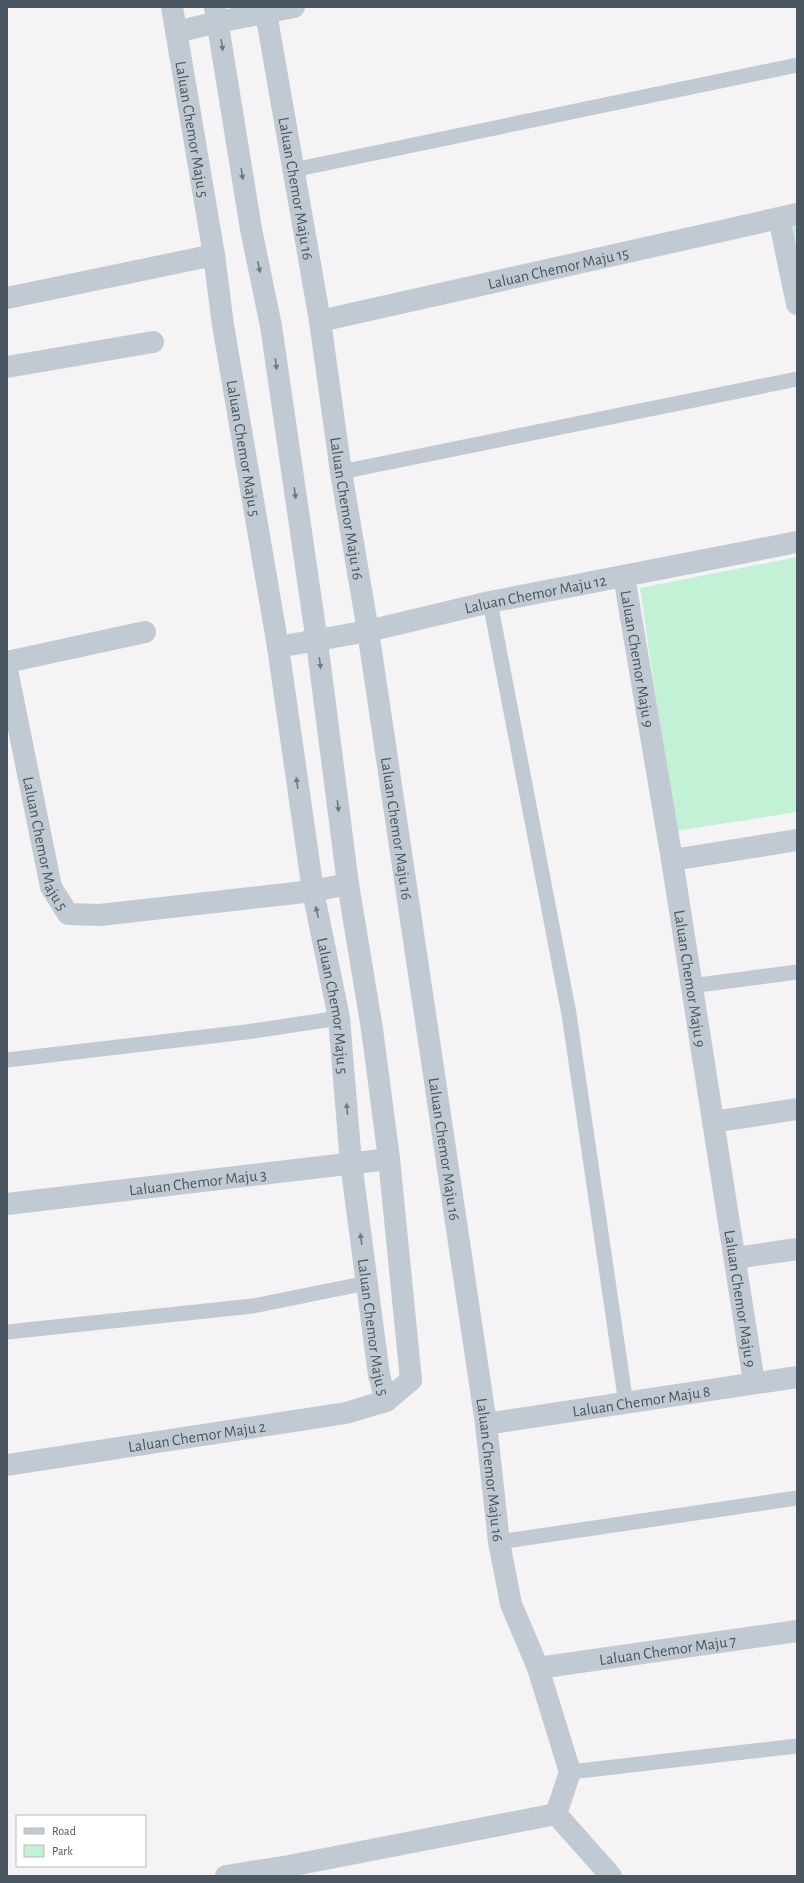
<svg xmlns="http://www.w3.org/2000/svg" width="804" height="1883" font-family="'Alegreya Sans',sans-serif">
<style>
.green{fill:#c3f1d5}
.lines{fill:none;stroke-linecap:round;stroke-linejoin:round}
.lane{stroke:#c1cad2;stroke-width:15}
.street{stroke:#c1cad2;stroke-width:22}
.oneway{fill:#6e7983}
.labels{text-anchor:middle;stroke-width:3;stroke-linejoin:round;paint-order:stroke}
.street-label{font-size:16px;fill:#4a5661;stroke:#fff}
</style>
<rect width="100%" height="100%" fill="#f5f3f3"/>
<!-- green -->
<path class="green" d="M 797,222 L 797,263 L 790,223 Z
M 797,557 L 797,812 L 675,831 L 640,588 Z"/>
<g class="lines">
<!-- lane -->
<path class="lane" d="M 293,170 L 797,65
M 341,472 L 797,379
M 490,602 L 569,1014 L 626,1404
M 691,986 L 797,972
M 7,1060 L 246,1032 L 339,1018
M 7,1332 L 253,1306 L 367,1283
M 499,1542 L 797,1498
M 570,1772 L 797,1746"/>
<!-- street -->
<g class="street">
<path id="s1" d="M 172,7 L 214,255 L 223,325 L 278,647 L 313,891 L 339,1018 L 351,1163 L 379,1375 L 386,1401"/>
<path id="s2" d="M 266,13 L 320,321 L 341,472 L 368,631 L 486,1424 L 499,1542 L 511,1604 L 538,1668 L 570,1772 L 556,1814 L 611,1876"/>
<path d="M 176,32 L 218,22 L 294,7"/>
<path d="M 779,218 L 797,304"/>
<path d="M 7,298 L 214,255"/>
<path id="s3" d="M 320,321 L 797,214"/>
<path d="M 7,367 L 153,342"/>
<path id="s4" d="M 624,576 L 672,860 L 754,1382"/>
<path id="s5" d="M 278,647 L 368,631 L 490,602 L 797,542"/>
<path d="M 7,662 L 145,632"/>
<path id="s6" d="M 7,670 L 51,887 L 68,914 L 100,915 L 313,891 L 348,884"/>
<path d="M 672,860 L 797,840"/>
<path d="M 713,1122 L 797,1109"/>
<path id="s7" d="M 7,1204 L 389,1159"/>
<path d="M 735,1258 L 797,1249"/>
<path id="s8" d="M 486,1424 L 797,1377"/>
<path id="s9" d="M 7,1465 L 346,1413 L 386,1401 L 411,1380 L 389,1159 L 372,1029 L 348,884 L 317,642 L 271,326 L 251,229 L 215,7"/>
<path id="s10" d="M 538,1668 L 797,1631"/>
<path d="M 226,1876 L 289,1866 L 556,1814"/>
</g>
</g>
<!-- one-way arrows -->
<defs><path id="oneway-solid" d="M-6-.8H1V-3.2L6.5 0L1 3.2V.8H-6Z"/></defs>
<g class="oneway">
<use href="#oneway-solid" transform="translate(222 45) rotate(81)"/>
<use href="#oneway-solid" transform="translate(242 174) rotate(81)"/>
<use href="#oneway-solid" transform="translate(259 267) rotate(79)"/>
<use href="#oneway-solid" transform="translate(276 364) rotate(82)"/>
<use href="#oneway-solid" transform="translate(295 493) rotate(82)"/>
<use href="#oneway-solid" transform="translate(320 663) rotate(83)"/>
<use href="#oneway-solid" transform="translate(297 783) rotate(-98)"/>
<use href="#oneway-solid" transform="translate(338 806) rotate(83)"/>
<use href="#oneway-solid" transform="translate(317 912) rotate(-102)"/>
<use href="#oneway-solid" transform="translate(347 1109) rotate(-95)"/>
<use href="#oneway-solid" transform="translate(361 1239) rotate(-98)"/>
</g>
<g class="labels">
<!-- street labels -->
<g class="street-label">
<text dy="6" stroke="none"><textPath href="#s1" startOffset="124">Laluan Chemor Maju 5</textPath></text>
<text dy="6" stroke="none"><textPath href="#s2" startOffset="178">Laluan Chemor Maju 16</textPath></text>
<text dy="6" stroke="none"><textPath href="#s3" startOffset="244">Laluan Chemor Maju 15</textPath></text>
<text dy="6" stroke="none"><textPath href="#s1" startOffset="447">Laluan Chemor Maju 5</textPath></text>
<text dy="6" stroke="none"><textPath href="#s2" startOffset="502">Laluan Chemor Maju 16</textPath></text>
<text dy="6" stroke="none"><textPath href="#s5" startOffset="263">Laluan Chemor Maju 12</textPath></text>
<text dy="6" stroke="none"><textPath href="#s4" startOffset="84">Laluan Chemor Maju 9</textPath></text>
<text dy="6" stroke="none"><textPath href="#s2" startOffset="826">Laluan Chemor Maju 16</textPath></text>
<text dy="6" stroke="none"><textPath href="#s6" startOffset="178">Laluan Chemor Maju 5</textPath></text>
<text dy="6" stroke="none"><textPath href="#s4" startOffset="408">Laluan Chemor Maju 9</textPath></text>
<text dy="6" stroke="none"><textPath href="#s1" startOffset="1012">Laluan Chemor Maju 5</textPath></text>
<text dy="6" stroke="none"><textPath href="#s2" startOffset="1150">Laluan Chemor Maju 16</textPath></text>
<text dy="6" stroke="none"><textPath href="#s7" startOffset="192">Laluan Chemor Maju 3</textPath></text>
<text dy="6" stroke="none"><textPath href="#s4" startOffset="732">Laluan Chemor Maju 9</textPath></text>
<text dy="6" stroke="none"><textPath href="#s1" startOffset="1336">Laluan Chemor Maju 5</textPath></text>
<text dy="6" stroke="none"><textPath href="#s8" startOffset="157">Laluan Chemor Maju 8</textPath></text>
<text dy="6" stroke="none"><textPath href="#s9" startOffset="192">Laluan Chemor Maju 2</textPath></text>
<text dy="6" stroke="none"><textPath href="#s2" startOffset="1474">Laluan Chemor Maju 16</textPath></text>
<text dy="6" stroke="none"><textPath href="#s10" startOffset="131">Laluan Chemor Maju 7</textPath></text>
</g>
</g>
<!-- border -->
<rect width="804" height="1883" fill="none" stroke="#4a5661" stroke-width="16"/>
<!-- legend -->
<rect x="16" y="1815" width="130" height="52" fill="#ffffff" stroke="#b7bbc0"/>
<rect x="24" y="1828" width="20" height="6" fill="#c1cad2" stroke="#b7bbc0"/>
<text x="52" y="1835" font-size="12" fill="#4a5661">Road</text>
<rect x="24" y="1845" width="20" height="12" fill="#c3f1d5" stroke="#b7bbc0"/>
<text x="52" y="1855" font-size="12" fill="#4a5661">Park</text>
</svg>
